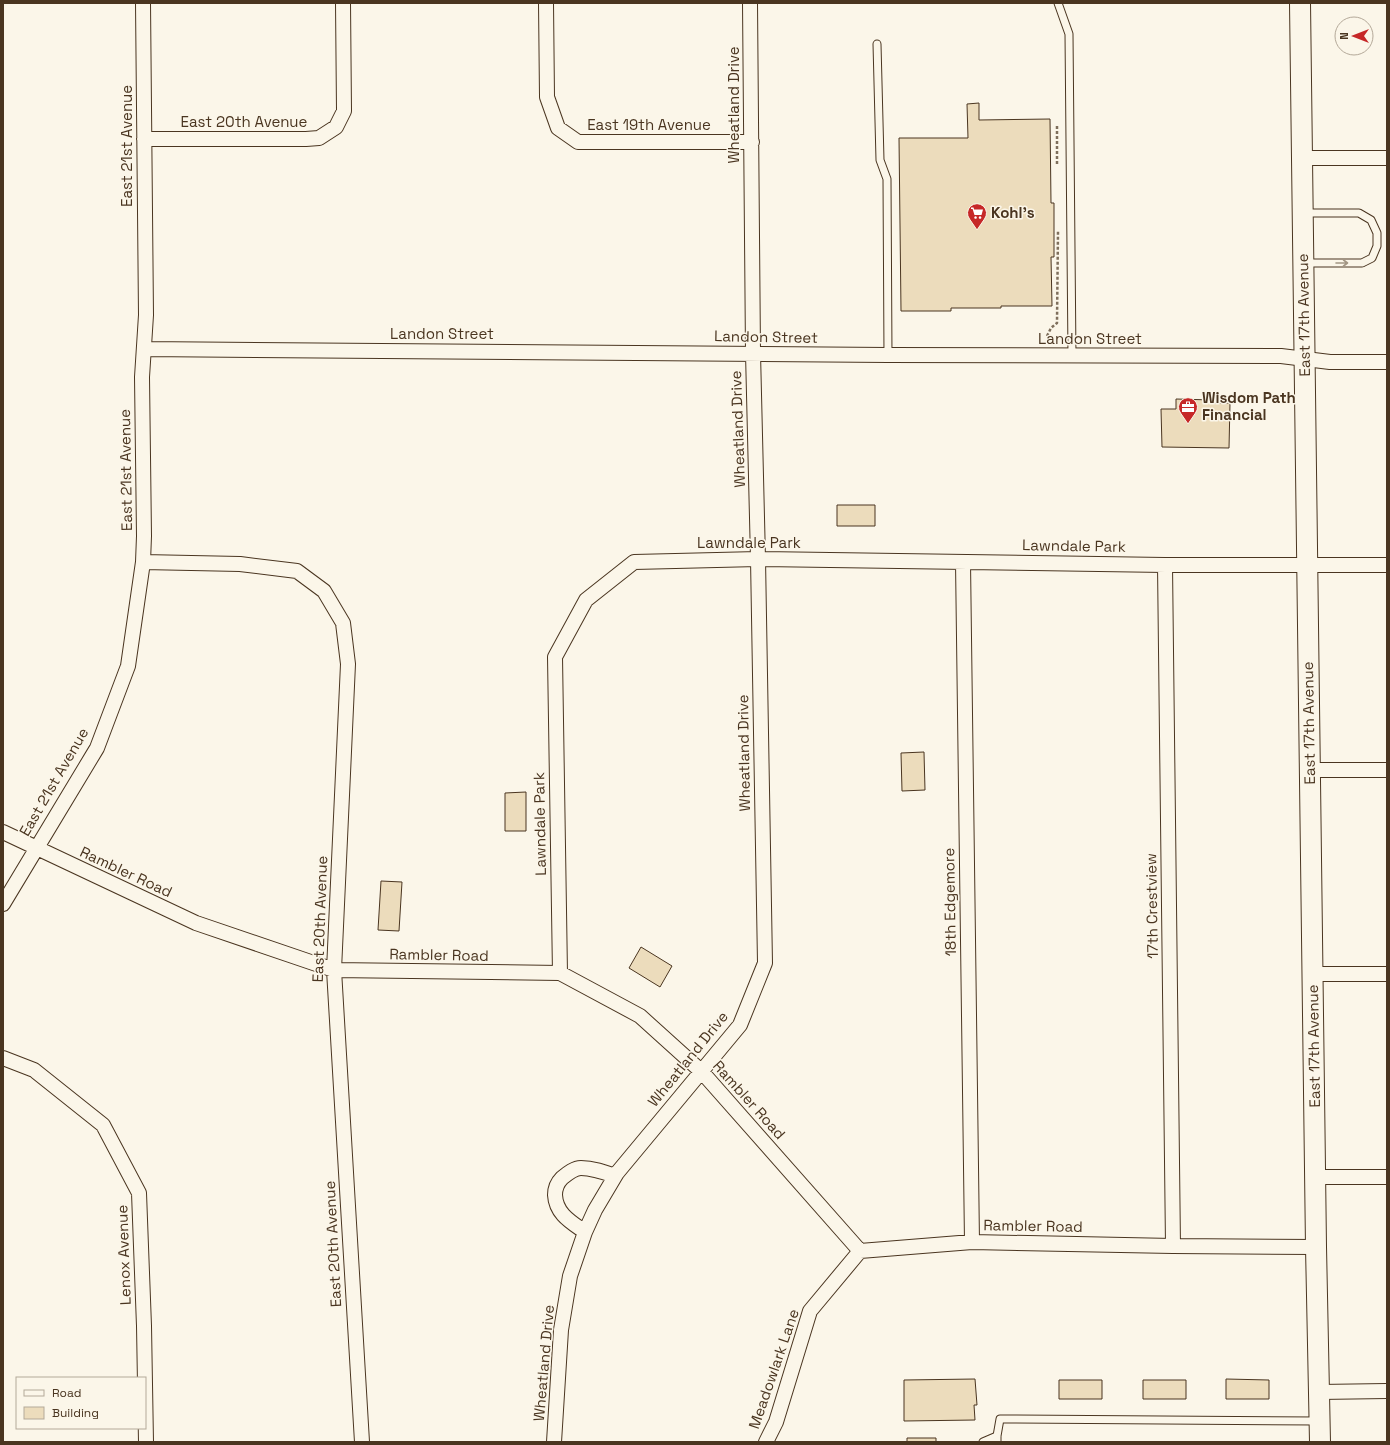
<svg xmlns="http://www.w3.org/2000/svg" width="1390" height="1445" font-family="'Space Grotesk',sans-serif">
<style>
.building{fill:#ecdcbc;stroke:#4a3520}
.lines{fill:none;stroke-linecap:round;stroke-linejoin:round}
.lane-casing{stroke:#4a3520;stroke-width:9}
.street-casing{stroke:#4a3520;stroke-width:16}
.secondary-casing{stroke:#4a3520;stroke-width:22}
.path{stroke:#7f6f5c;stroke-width:2.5;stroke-dasharray:3 2;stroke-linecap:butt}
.lane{stroke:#fbf6e9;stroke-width:7}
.street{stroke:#fbf6e9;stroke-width:14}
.secondary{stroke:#fbf6e9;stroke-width:20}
.oneway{stroke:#a29684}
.labels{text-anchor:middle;stroke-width:3;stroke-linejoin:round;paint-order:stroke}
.street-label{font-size:15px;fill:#4a3520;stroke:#fbf6e9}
.poi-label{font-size:15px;font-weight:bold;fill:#4a3520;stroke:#fbf6e9;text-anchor:start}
</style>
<rect width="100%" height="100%" fill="#fbf6e9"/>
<!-- building -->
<path class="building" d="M 979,103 L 979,120 L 1050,119 L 1051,203 L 1054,203 L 1054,257 L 1051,257 L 1052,306 L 1001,306 L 1001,308 L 951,308 L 951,311 L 901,311 L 899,138 L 968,138 L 967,104 Z
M 1176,399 L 1213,400 L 1213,403 L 1230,403 L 1229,448 L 1162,447 L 1161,409 L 1176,409 Z
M 837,505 L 875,505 L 875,526 L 837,526 Z
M 924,752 L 925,790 L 902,791 L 901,753 Z
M 526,792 L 526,831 L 505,831 L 505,793 Z
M 381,881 L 402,882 L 399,931 L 378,930 Z
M 641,947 L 672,966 L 660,987 L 629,968 Z
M 975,1379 L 977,1405 L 974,1405 L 975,1420 L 904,1421 L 904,1380 Z
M 1226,1379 L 1269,1380 L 1269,1399 L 1226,1399 Z
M 1059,1380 L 1102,1380 L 1102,1399 L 1059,1399 Z
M 1143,1380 L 1186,1380 L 1186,1399 L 1143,1399 Z
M 907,1438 L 936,1438 L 936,1442 L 907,1442 Z"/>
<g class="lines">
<defs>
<path id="lane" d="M 1058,3 L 1069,34 L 1072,356
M 877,44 L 880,160 L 887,179 L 888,355
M 1303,213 L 1359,213 L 1371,220 L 1377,233 L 1377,246 L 1372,258 L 1362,263 L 1304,263
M 983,1442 L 997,1436
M 997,1442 L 997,1436 L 1000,1419 L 1317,1421"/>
<path id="street" d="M 546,3 L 547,97 L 558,128 L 578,142 L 752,142
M 144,139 L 306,139 L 319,138 L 336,127 L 344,111 L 343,3
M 1302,158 L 1387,158
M 144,349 L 888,355 L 1281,356 L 1330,362 L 1387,362
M 143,562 L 240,564 L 297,571 L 324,591 L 343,623 L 348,664 L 334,970 L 362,1442
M 963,562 L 972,1242
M 1165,565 L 1173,1246
M 1310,770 L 1387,770
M 3,832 L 196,923 L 334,970 L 560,973 L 640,1016 L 702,1072 L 860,1251
M 3,904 L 97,748 L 128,666 L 143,562 L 144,536 L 142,377 L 146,315 L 143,3
M 560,973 L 555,657 L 586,600 L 634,562 L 758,559 L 1165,565 L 1387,565
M 1313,974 L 1387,974
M 3,1058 L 34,1070 L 103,1125 L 139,1193 L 144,1326 L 146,1442
M 1316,1177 L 1387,1177
M 585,1232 C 571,1222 556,1214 555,1195 C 555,1188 557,1183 562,1178 C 567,1174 574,1168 581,1168 C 593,1168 604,1172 615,1176
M 860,1251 L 972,1242 L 1173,1246 L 1316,1247
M 1319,1392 L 1387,1391
M 554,1442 L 561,1330 L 570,1276 L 585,1232 L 595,1210 L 617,1173 L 740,1025 L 765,963 L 758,559 L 753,353 L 750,3
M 766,1442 L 776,1422 L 810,1311 L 860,1251"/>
<path id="secondary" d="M 1300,3 L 1316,1247 L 1320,1442"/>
</defs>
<!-- lane casing -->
<use href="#lane" class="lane-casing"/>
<!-- street casing -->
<use href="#street" class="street-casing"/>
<!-- secondary casing -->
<use href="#secondary" class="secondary-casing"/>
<!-- path -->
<path class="path" d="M 1057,126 L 1057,164
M 1047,336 L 1051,328 L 1057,323 L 1058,231"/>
<!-- lane -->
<use href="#lane" class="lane"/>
<!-- street -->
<use href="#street" class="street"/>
<!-- secondary -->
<use href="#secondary" class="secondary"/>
</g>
<!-- one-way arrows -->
<defs><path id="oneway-shaft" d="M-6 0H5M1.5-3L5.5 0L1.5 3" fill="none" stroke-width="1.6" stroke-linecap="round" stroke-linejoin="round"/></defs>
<use class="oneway" href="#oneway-shaft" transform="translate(1342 263)"/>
<!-- icons -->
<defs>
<symbol id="supermarket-pin" viewBox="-11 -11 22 30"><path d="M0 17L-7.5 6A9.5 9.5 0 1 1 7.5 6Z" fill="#c62828" stroke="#fbf6e9"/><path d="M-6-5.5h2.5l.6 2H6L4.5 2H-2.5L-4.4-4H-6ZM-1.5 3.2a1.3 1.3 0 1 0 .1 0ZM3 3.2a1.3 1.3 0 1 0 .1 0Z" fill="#fff"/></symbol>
<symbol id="office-pin" viewBox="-11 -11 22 30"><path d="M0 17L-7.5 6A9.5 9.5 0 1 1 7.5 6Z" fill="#c62828" stroke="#fbf6e9"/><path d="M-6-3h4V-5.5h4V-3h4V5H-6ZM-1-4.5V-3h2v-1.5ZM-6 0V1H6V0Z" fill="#fff"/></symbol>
</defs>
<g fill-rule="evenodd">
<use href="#supermarket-pin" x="966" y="202" width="22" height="30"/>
<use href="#office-pin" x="1177" y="396" width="22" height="30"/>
</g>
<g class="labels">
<!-- street labels -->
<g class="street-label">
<text transform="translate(734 105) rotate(-90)" y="5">Wheatland Drive</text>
<text x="244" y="127">East 20th Avenue</text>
<text x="649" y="130">East 19th Avenue</text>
<text transform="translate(127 146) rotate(-90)" y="5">East 21st Avenue</text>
<text transform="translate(1304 315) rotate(-91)" y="5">East 17th Avenue</text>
<text x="442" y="339">Landon Street</text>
<text transform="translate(766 337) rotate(1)" y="5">Landon Street</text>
<text x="1090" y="344">Landon Street</text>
<text transform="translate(738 429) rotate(-92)" y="5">Wheatland Drive</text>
<text transform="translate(126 470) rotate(-91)" y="5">East 21st Avenue</text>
<text x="749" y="548">Lawndale Park</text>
<text transform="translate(1074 546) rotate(1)" y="5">Lawndale Park</text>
<text transform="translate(1309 723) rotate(-91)" y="5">East 17th Avenue</text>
<text transform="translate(744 753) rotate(-91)" y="5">Wheatland Drive</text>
<text transform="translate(54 782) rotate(-60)" y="5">East 21st Avenue</text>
<text transform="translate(540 824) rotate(-91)" y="5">Lawndale Park</text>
<text transform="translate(126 872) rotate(25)" y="5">Rambler Road</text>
<text transform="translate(950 902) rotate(-91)" y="5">18th Edgemore</text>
<text transform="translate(1152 906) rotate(-91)" y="5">17th Crestview</text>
<text transform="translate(320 919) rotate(-88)" y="5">East 20th Avenue</text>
<text transform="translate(439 955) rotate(1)" y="5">Rambler Road</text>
<text transform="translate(1314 1046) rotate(-91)" y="5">East 17th Avenue</text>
<text transform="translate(688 1059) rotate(-51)" y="5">Wheatland Drive</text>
<text transform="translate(749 1100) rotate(48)" y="5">Rambler Road</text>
<text transform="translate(1033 1226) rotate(1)" y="5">Rambler Road</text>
<text transform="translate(333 1244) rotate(-93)" y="5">East 20th Avenue</text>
<text transform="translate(124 1255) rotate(-92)" y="5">Lenox Avenue</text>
<text transform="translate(544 1363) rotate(-85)" y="5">Wheatland Drive</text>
<text transform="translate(774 1369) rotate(-71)" y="5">Meadowlark Lane</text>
</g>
<!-- poi labels -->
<g class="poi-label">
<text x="991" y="218">Kohl's</text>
<text x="1202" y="403">Wisdom Path<tspan x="1202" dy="17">Financial</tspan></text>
</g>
</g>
<!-- border -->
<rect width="1390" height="1445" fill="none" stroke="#4a3520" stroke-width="8"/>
<!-- legend -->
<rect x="16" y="1377" width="130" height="52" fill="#fbf6e9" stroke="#b4a999"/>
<rect x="24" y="1390" width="20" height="6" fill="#fbf6e9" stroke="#b4a999"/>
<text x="52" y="1397" font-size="12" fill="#4a3520">Road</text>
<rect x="24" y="1407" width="20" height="12" fill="#ecdcbc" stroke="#b4a999"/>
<text x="52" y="1417" font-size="12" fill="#4a3520">Building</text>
<!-- north arrow -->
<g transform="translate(1354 36) rotate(270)"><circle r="19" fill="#fbf6e9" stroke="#b4a999"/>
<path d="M0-3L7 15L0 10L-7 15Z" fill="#c62828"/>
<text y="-6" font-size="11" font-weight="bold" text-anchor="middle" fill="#4a3520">N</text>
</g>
</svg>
